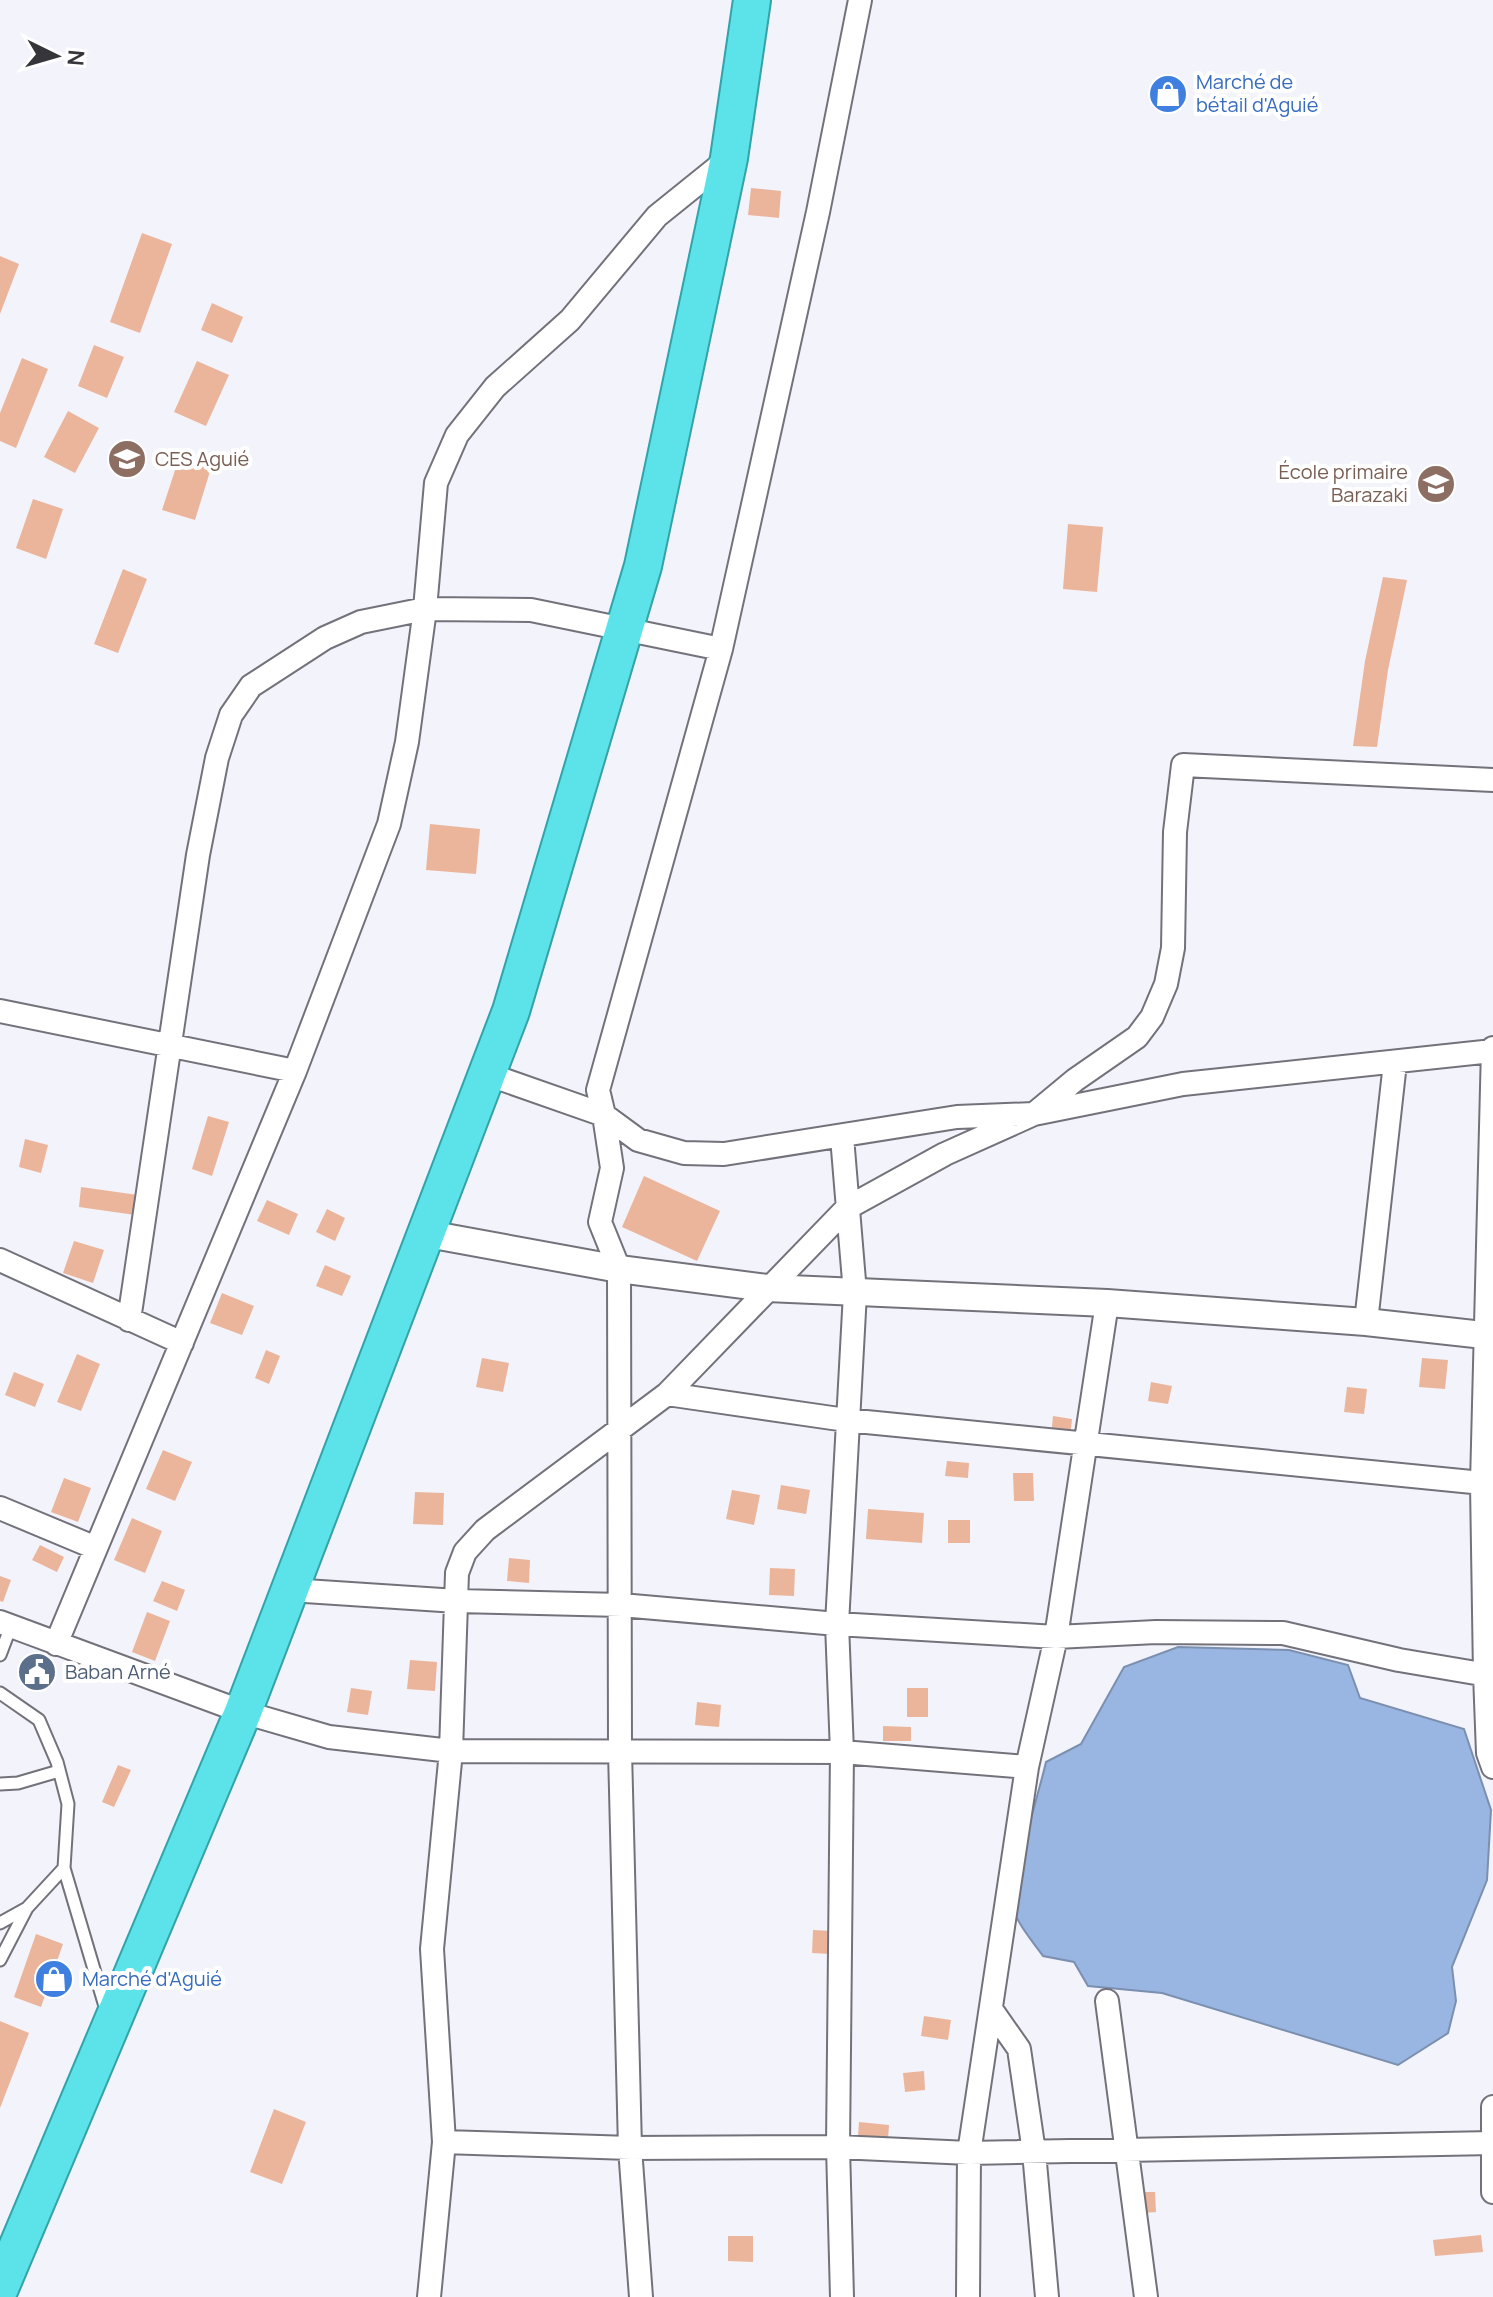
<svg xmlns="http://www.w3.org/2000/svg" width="1493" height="2297" font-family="Manrope,sans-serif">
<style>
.water{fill:#99b5e2;stroke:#7b8faf;stroke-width:2}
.building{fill:#ebb59b}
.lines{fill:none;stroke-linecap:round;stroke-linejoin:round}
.service-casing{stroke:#73727b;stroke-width:15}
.minor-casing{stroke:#73727b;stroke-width:26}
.tertiary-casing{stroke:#73727b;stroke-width:30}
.trunk-casing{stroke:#34a2a9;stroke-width:40}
.service{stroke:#fff;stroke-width:11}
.minor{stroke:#fff;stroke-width:22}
.tertiary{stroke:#fff;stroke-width:26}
.trunk{stroke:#5ce3ea;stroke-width:36}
.labels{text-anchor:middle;stroke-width:8;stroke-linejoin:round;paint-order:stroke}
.shop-label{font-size:20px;fill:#366cbe;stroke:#fff;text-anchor:start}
.education-label{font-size:20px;fill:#785e54;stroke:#fff;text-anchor:start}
.service-label{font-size:20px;fill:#4e5e75;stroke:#fff;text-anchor:start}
</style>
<rect width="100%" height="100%" fill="#f3f3fc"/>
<!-- water -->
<path class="water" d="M 1178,1647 L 1289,1650 L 1348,1665 L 1360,1698 L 1464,1729 L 1491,1810 L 1487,1880 L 1452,1967 L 1456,2001 L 1448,2033 L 1398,2065 L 1162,1993 L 1088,1986 L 1074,1962 L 1043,1956 C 1034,1943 1021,1929 1015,1914 C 1006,1895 1040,1790 1046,1762 L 1081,1744 L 1124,1667 Z"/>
<!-- building -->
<path class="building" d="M 751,188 L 781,191 L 779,218 L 748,215 Z
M 142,233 L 172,244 L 140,333 L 110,322 Z
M 0,256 L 19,264 L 0,314 Z
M 212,303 L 243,317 L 232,343 L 201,330 Z
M 94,345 L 124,357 L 107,398 L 78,386 Z
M 22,358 L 48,369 L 16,448 L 0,441 L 0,413 Z
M 197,361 L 229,375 L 206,426 L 174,412 Z
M 68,411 L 99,428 L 75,473 L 44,457 Z
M 180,455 L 212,465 L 195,520 L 162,510 Z
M 33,499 L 63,509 L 46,559 L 16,548 Z
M 1068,524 L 1103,527 L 1097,592 L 1063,589 Z
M 123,569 L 147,579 L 118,653 L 94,644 Z
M 1383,577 L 1407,580 L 1388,670 L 1377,747 L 1353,746 L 1365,661 Z
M 430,824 L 480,829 L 476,874 L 426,870 Z
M 208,1116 L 229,1122 L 212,1176 L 192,1169 Z
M 25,1139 L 48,1145 L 41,1173 L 19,1167 Z
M 644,1176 L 720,1211 L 697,1261 L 622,1227 Z
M 81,1187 L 138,1195 L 135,1215 L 79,1207 Z
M 267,1200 L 298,1214 L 289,1235 L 257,1221 Z
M 327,1209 L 345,1218 L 335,1241 L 316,1232 Z
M 74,1241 L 104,1250 L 93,1283 L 63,1273 Z
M 325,1265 L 351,1276 L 342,1296 L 316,1286 Z
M 222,1293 L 254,1306 L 242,1335 L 210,1323 Z
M 266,1350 L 280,1356 L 269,1384 L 255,1378 Z
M 77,1354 L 100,1364 L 81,1411 L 57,1402 Z
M 482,1358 L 509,1363 L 503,1392 L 476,1387 Z
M 1422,1358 L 1448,1360 L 1445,1389 L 1419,1387 Z
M 14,1372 L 44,1384 L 35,1407 L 5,1395 Z
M 1151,1382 L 1172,1386 L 1168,1404 L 1148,1401 Z
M 1347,1387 L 1367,1389 L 1364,1414 L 1344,1412 Z
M 1053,1416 L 1072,1419 L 1070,1438 L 1051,1436 Z
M 163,1450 L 192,1462 L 175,1501 L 146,1489 Z
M 947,1461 L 969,1463 L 968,1478 L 945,1476 Z
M 1013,1473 L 1033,1473 L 1034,1501 L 1014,1501 Z
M 64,1478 L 91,1488 L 78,1522 L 51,1512 Z
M 781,1485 L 810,1490 L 806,1514 L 777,1509 Z
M 732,1490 L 760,1495 L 754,1525 L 726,1519 Z
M 415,1492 L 444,1493 L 443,1525 L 413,1524 Z
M 868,1509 L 924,1513 L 922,1543 L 866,1539 Z
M 132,1518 L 162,1531 L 145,1573 L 114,1560 Z
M 948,1520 L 970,1520 L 970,1543 L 948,1543 Z
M 40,1545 L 64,1557 L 57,1572 L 32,1560 Z
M 509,1558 L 530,1560 L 529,1583 L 507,1581 Z
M 770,1568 L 795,1569 L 794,1596 L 769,1595 Z
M 0,1576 L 11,1580 L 3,1602 L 0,1601 Z
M 162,1581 L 185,1590 L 177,1611 L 153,1601 Z
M 147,1612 L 170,1621 L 155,1661 L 132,1652 Z
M 410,1660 L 437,1662 L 435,1691 L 407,1689 Z
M 351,1688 L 372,1691 L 368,1715 L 347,1712 Z
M 907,1688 L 928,1688 L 928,1717 L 907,1717 Z
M 697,1702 L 721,1705 L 719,1727 L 695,1725 Z
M 883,1726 L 911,1727 L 911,1741 L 883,1741 Z
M 118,1765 L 131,1770 L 114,1807 L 102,1802 Z
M 813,1930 L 832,1931 L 830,1954 L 812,1953 Z
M 36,1934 L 63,1944 L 41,2007 L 14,1997 Z
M 924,2016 L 951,2020 L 948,2040 L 921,2036 Z
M 0,2021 L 29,2033 L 0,2108 Z
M 924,2071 L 925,2090 L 905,2092 L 903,2073 Z
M 274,2109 L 306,2122 L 282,2184 L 250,2172 Z
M 859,2122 L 889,2125 L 888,2139 L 858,2136 Z
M 1143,2192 L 1155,2192 L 1156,2212 L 1144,2213 Z
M 1481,2235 L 1483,2252 L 1435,2256 L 1433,2240 Z
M 728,2236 L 753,2236 L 753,2262 L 728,2261 Z"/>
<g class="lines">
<defs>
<path id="service" d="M 0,1655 L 11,1626
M 0,1693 L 39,1720 L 57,1762 L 68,1804 L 64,1868 L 104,2003 L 113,2006
M 0,1784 L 18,1783 L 59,1771
M 0,1923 L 27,1908
M 0,1960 L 27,1908 L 64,1868"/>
<path id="minor" d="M 860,0 L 818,212 L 721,649 L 598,1090 L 604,1115 L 638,1140 L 684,1153 L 724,1154 L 957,1117 L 1034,1114 L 1075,1080 L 1137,1037 L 1152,1017 L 1166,984 L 1173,948 L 1175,832 L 1183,765 L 1493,780
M 0,1011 L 295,1071
M 1493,1048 L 1482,1484 L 1485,1674 L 1488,1753 L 1493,1767
M 1493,1051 L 1183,1084 L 1034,1114 L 945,1154 L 847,1208 L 667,1394 L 485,1530 L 465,1552 L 457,1573 L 451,1751 L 432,1949 L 444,2142 L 630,2148 L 838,2147 L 969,2153 L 1493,2143
M 487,1074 L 604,1115 L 612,1168 L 600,1222 L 619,1269 L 620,1751 L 630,2148 L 641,2297
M 0,1260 L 182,1343
M 129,1320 L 198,855 L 217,758 L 231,715 L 251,686 L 325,638 L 361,622 L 425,609 L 436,483 L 457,435 L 495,387 L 570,320 L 657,216 L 729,158
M 1366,1322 L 1395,1063
M 667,1394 L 846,1420 L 1493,1484
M 0,1508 L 96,1548
M 290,1590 L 457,1601 L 621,1605 L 837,1624 L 1056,1637 L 1156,1632 L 1283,1633 L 1399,1660 L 1493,1676
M 0,1622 L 243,1712 L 329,1737 L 451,1751 L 842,1752 L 1027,1767
M 56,1644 L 295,1071 L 389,824 L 407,742 L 425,609 L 531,610 L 721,649
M 1107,2001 L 1146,2297
M 991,2009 L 1019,2049 L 1034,2152 L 1047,2297
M 1493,2107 L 1493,2192
M 429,2297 L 444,2142
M 842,2297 L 838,2147 L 842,1752 L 837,1624 L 855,1293 L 842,1137
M 968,2297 L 969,2153 L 1027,1767 L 1056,1637 L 1107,1303"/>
<path id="tertiary" d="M 428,1234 L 619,1269 L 767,1288 L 1107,1303 L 1366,1322 L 1493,1336"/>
<path id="trunk" d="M 0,2288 L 243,1712 L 511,1011 L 643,566 L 729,158 L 752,0"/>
</defs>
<!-- service casing -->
<use href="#service" class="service-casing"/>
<!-- minor casing -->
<use href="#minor" class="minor-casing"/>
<!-- tertiary casing -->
<use href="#tertiary" class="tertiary-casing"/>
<!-- trunk casing -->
<use href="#trunk" class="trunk-casing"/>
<!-- service -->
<use href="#service" class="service"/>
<!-- minor -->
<use href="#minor" class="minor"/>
<!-- tertiary -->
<use href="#tertiary" class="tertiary"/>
<!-- trunk -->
<use href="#trunk" class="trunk"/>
</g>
<!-- icons -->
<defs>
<symbol id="shop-disc" viewBox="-11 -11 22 22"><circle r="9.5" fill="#3f7fe0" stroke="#fff"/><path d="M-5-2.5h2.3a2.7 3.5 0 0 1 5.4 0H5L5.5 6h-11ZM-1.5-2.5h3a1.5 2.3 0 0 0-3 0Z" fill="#fff"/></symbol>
<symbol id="school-disc" viewBox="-11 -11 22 22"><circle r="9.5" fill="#8d6e63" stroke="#fff"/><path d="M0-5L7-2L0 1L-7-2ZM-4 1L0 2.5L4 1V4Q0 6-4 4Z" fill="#fff"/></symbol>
<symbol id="civic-disc" viewBox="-11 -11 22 22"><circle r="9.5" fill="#5c6f8a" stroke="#fff"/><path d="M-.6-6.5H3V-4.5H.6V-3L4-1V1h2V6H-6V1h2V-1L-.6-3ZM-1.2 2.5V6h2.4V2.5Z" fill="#fff"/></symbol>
</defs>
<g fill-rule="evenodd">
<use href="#shop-disc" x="1146" y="72" width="44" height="44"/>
<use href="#school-disc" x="105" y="437" width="44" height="44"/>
<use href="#school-disc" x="1414" y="462" width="44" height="44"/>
<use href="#civic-disc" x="15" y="1650" width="44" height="44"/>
<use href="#shop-disc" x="32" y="1957" width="44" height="44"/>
</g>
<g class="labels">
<!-- shop labels -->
<g class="shop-label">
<text x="1196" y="89">Marché de<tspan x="1196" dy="23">bétail d'Aguié</tspan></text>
<text x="82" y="1986">Marché d'Aguié</text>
</g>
<!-- education labels -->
<g class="education-label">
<text x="155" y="466">CES Aguié</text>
<text x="1408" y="479" text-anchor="end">École primaire<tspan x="1408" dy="23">Barazaki</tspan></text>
</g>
<!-- service labels -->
<g class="service-label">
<text x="65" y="1679">Baban Arné</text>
</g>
</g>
<!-- north arrow -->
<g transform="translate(56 56) rotate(95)" stroke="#ffffff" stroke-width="6" paint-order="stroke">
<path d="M0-6L14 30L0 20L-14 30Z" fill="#363539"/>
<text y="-12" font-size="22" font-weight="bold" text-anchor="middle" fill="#363539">N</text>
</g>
</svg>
